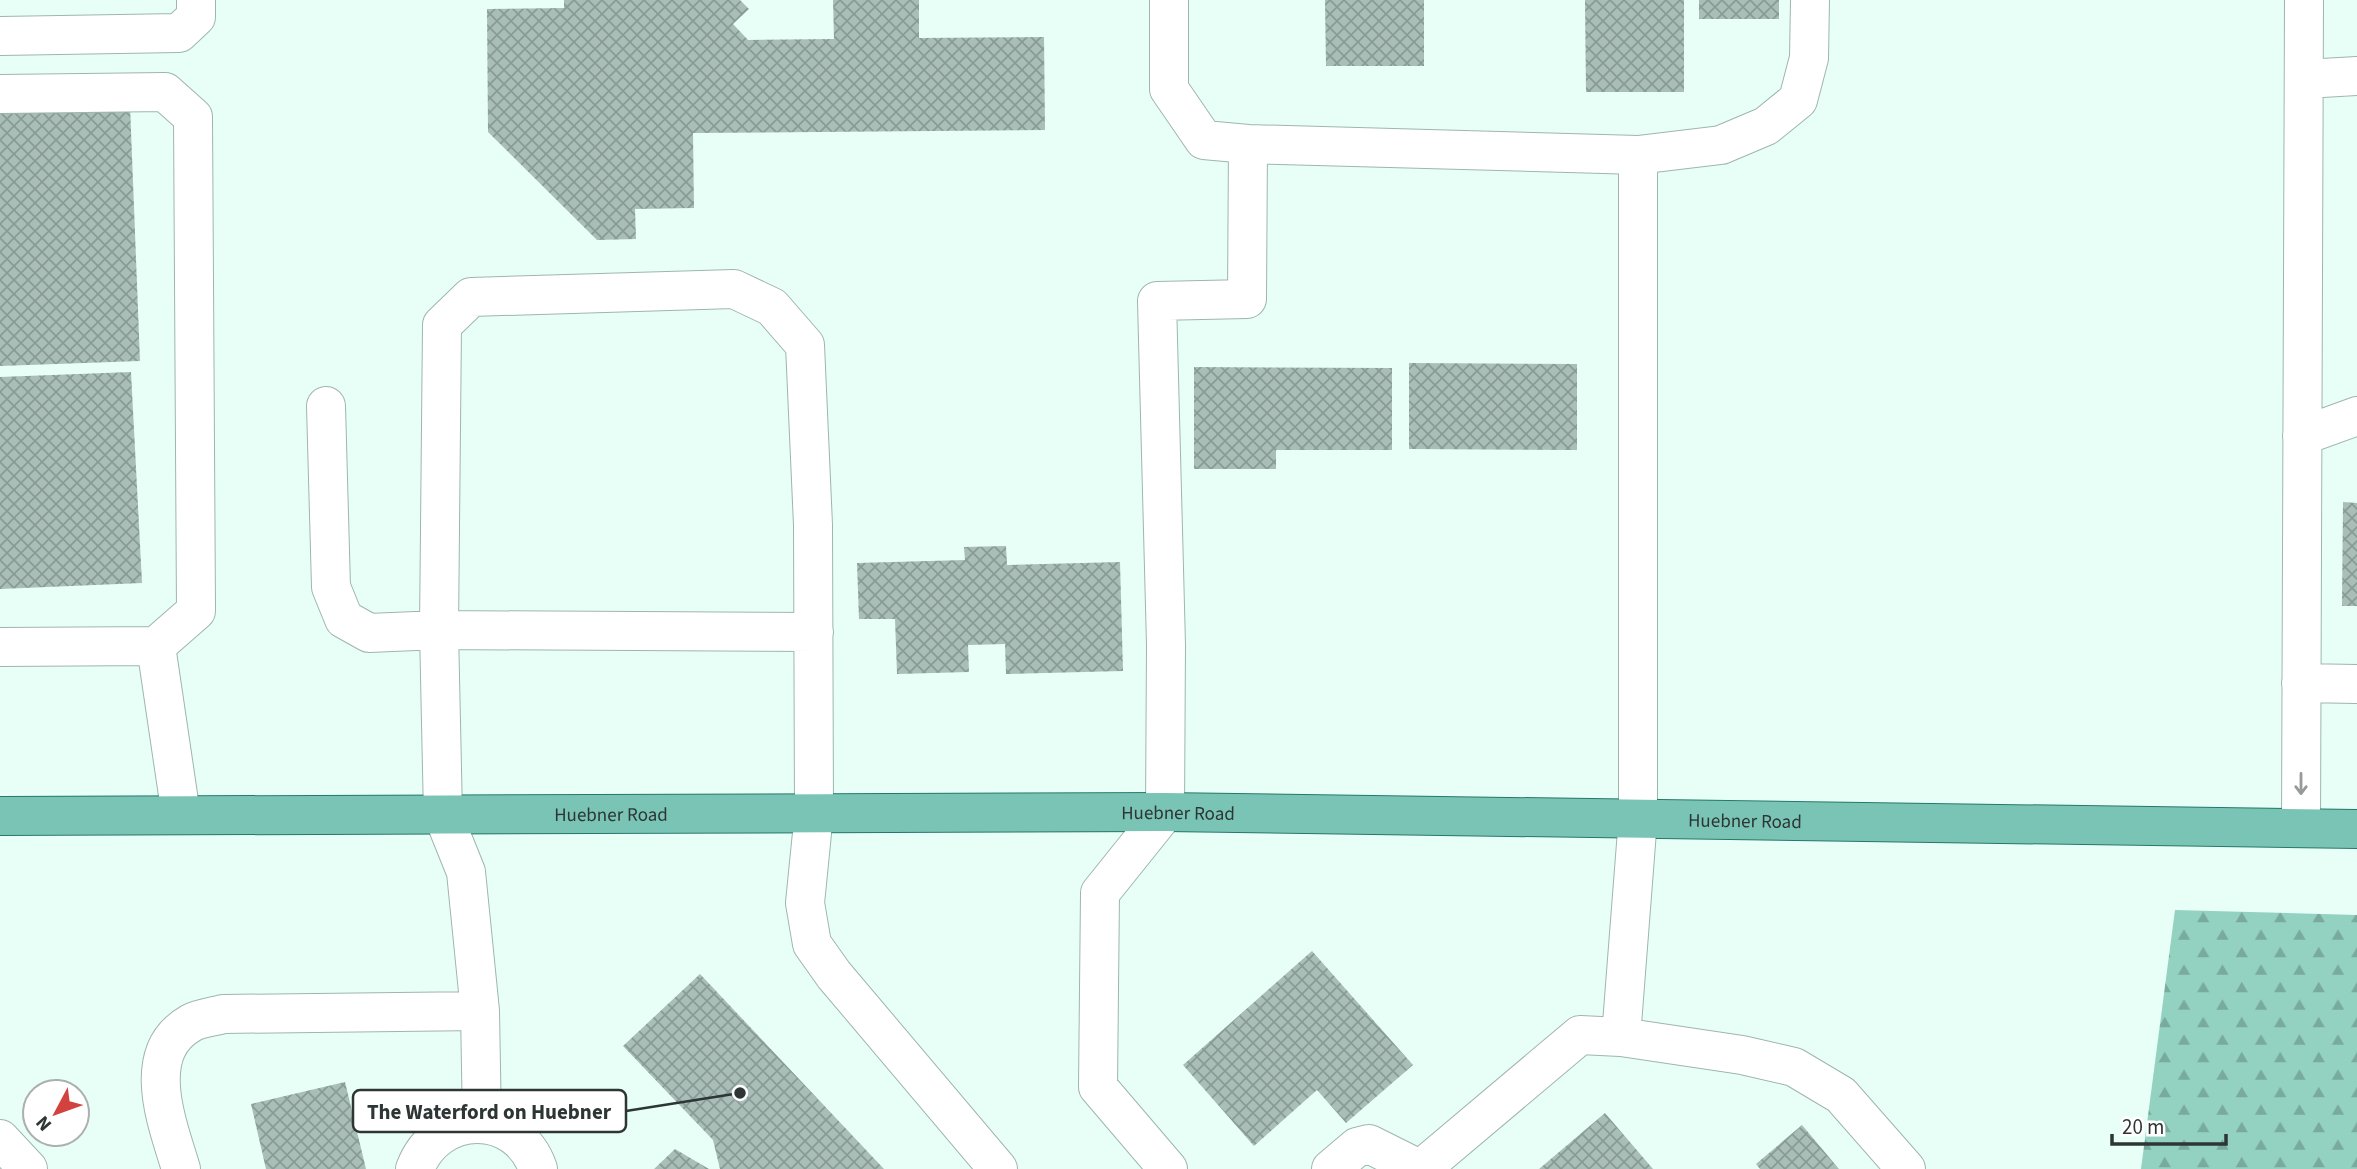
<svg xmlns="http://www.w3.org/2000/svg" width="2357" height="1169" font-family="'Source Sans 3',sans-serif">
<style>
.forest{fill:url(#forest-firs)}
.building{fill:url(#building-cross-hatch)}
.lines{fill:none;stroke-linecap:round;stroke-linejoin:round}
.minor-casing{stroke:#9fb5ae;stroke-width:40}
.major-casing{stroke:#267869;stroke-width:40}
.minor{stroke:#fff;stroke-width:38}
.major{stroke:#7ac4b6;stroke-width:38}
.oneway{stroke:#969a9a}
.labels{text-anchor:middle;stroke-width:5;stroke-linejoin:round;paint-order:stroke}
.street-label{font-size:19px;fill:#2d3634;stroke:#fff}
.leader{fill:none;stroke:#2d3634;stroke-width:2.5}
.callout-dot{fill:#2d3634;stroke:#fff;stroke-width:2.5}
.callout{fill:#fff;stroke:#2d3634;stroke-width:2.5}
.callout-label{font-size:21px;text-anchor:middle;font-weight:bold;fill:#2d3634}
</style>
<defs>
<pattern id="forest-firs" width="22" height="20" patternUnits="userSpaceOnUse" patternTransform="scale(1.75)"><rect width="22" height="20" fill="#93d1c0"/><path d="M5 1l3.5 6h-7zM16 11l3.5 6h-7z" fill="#78aa9d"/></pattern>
<pattern id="building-cross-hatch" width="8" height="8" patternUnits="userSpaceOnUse" patternTransform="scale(1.75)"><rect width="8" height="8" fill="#a8beb7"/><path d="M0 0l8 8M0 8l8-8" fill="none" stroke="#899b96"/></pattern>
</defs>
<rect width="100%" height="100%" fill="#e8fff8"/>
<!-- forest -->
<path class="forest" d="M 2175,910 L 2357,915 L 2357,1169 L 2141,1169 Z"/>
<!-- building -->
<path class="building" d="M 564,0 L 740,0 L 749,9 L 733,24 L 748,40 L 834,39 L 833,0 L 919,0 L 919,38 L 1044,37 L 1045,130 L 693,133 L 694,208 L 635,209 L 636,239 L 597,240 L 488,132 L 487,9 L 564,8 Z
M 1325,0 L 1424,0 L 1424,66 L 1326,66 Z
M 1585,0 L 1684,0 L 1684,92 L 1586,92 Z
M 1699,0 L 1779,0 L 1779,19 L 1699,19 Z
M 130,105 L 140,361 L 0,366 L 0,110 Z
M 1409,363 L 1577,364 L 1577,450 L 1409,449 Z
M 1194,367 L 1392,368 L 1392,450 L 1276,450 L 1276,469 L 1194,469 Z
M 131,372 L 142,583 L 0,589 L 0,377 Z
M 2343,502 L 2357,503 L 2357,606 L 2342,606 Z
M 1006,546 L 1007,565 L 1120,562 L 1123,671 L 1006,674 L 1005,644 L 968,645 L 969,672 L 897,674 L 895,619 L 859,619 L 857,563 L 965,560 L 964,547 Z
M 1312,951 L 1413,1065 L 1346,1123 L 1317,1090 L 1254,1146 L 1183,1065 Z
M 700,974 L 884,1169 L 720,1169 L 713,1140 L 623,1046 Z
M 345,1082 L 366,1169 L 266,1169 L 251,1104 Z
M 1605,1113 L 1653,1169 L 1539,1169 Z
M 1802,1125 L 1839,1169 L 1760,1169 L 1756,1164 Z
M 675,1149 L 709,1169 L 654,1169 Z"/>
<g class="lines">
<defs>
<path id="minor" d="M 1169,0 L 1169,89 L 1204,140 L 1248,144 L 1638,155 L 1721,145 L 1766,126 L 1798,100 L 1809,58 L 1810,0
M 0,36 L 179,33 L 196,17 L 196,0
M 2305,79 L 2357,76
M 0,94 L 165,92 L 193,117 L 196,611 L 156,646 L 181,815
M 326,406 L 331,587 L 344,619 L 369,633 L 439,630 L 814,632
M 2302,436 L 2357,416
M 0,647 L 156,646
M 2301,683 L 2357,684
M 2301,828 L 2304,0
M 1621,1037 L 1638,818 L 1638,155
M 482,1124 L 480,1011 L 466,872 L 443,815 L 439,630 L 442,325 L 471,297 L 734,289 L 772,307 L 805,345 L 813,525 L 814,813 L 805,903 L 812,944 L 834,975 L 998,1169
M 0,1139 L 28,1169
M 181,1169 C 168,1125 138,1053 191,1023 C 200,1018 213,1017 223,1014 L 480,1011
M 415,1169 C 437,1110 517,1108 538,1169
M 1168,1169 L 1098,1087 L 1100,893 L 1165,812 L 1166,645 L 1157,301 L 1247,299 L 1248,144
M 1331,1169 L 1357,1147 L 1369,1144 L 1419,1169
M 1421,1169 L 1580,1035 L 1621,1037 L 1742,1055 L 1794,1067 L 1841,1095 L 1906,1169"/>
<g id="major">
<path id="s1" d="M 0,816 L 1165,812 L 2357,829"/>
</g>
</defs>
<!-- minor casing -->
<use href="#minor" class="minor-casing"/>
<!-- major casing -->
<use href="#major" class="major-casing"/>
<!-- minor -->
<use href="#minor" class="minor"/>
<!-- major -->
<use href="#major" class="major"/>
</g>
<!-- one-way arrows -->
<defs><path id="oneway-shaft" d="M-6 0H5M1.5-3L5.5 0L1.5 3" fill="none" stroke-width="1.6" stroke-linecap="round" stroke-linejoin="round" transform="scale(1.75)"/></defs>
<use class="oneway" href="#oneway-shaft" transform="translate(2301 784) rotate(90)"/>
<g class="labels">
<!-- street labels -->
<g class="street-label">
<text dy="7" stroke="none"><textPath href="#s1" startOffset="1178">Huebner Road</textPath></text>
<text dy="7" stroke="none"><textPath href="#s1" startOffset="611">Huebner Road</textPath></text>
<text dy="7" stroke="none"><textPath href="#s1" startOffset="1745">Huebner Road</textPath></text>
</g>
</g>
<!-- callouts -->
<path class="leader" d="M740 1093L626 1111"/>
<circle class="callout-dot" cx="740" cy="1093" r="7"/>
<rect class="callout" x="353" y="1090" width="273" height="42" rx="7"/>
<g class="callout-label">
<text x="489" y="1119">The Waterford on Huebner</text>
</g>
<!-- north arrow -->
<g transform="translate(56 1113) rotate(229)"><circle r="33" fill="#ffffff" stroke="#abafae" stroke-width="2"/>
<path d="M0-5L12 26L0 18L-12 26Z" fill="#d2433f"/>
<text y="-10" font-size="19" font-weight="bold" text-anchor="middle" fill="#2d3634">N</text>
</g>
<!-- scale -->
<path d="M2112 1134v10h114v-10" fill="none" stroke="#2d3634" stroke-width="3.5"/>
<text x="2122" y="1134" font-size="21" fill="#2d3634" stroke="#ffffff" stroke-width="5" paint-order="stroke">20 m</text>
</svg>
